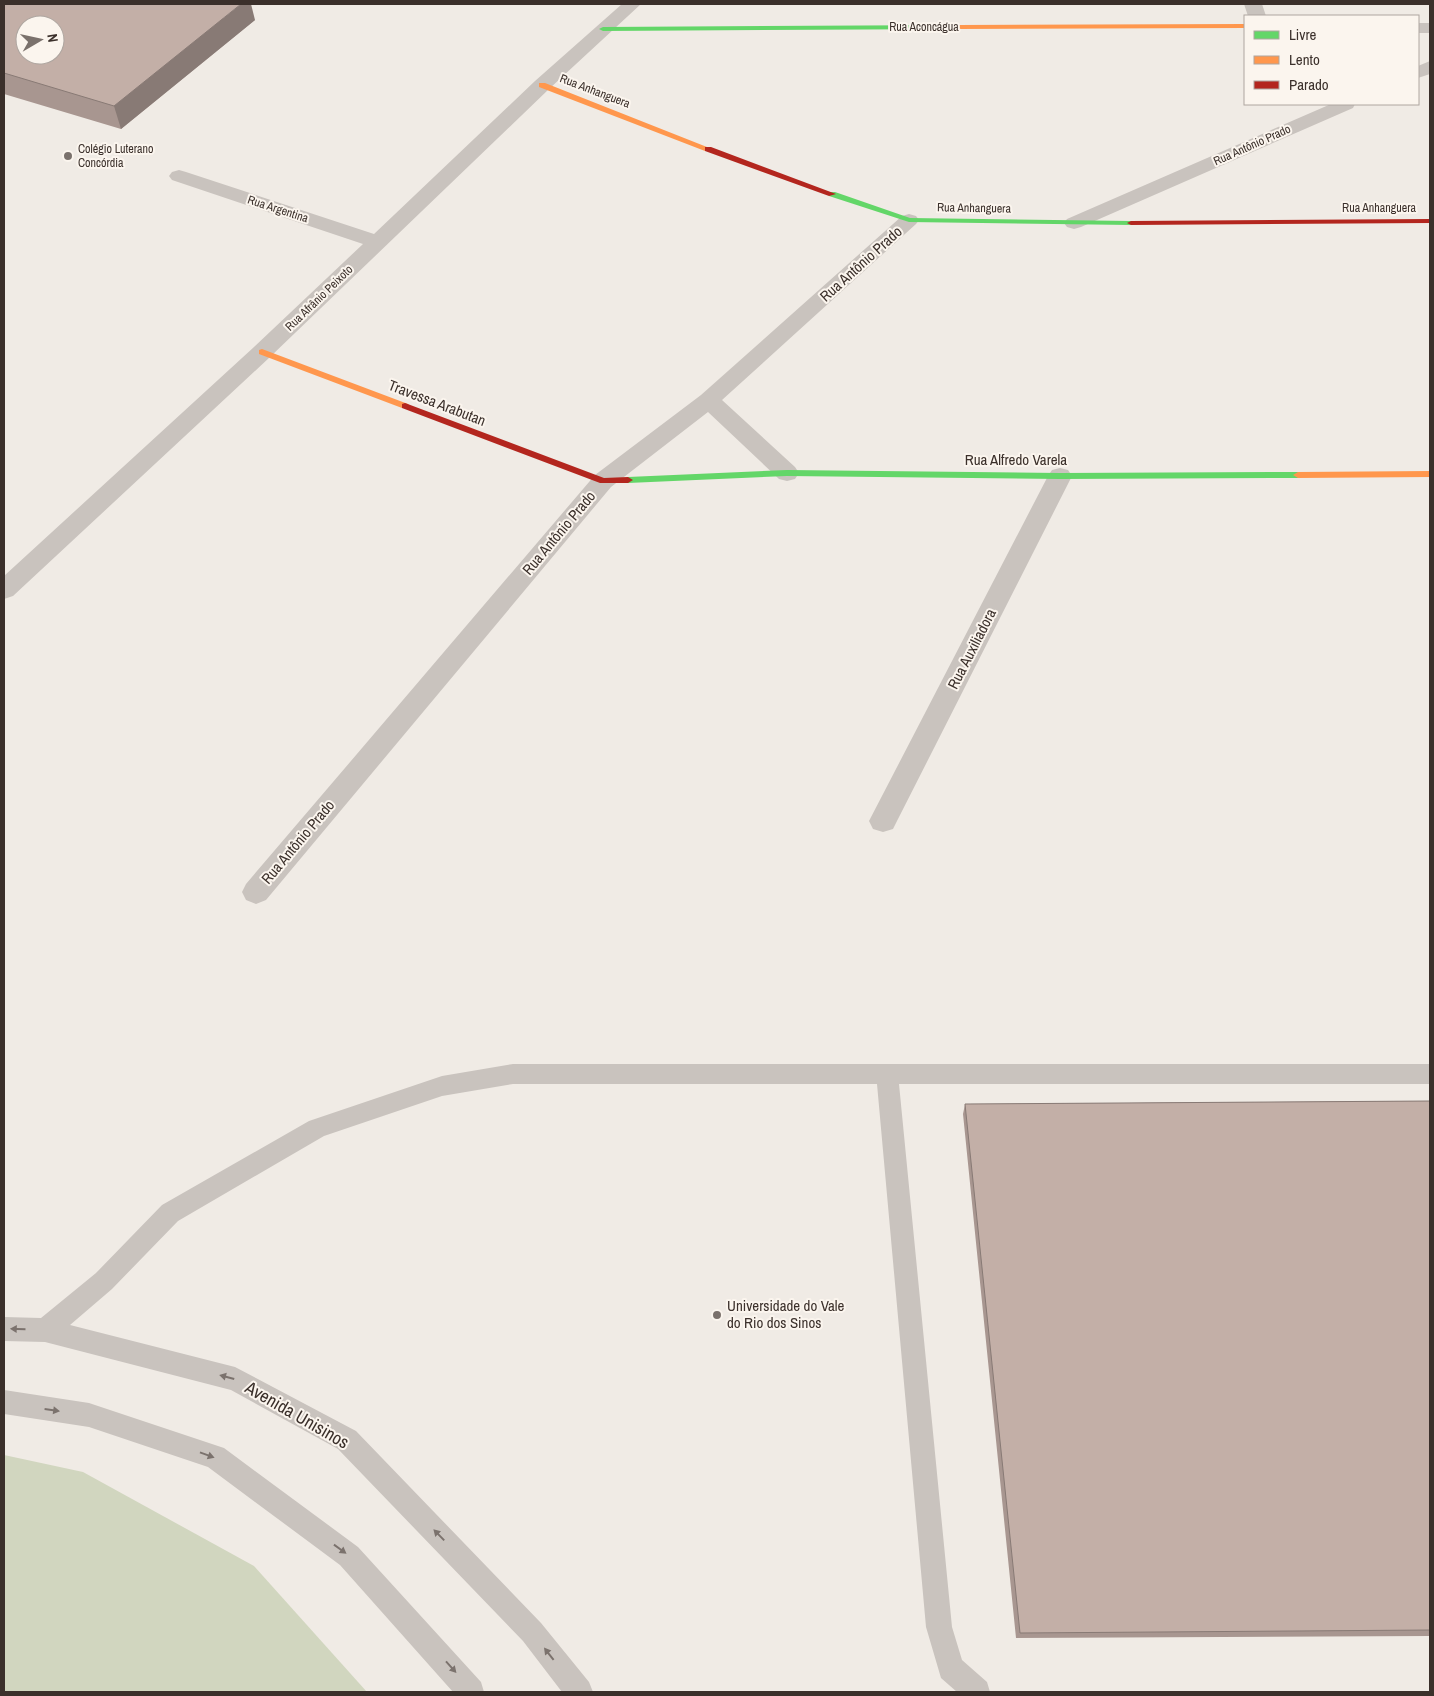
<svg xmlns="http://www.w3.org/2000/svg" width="1434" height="1696" font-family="'Archivo Narrow',sans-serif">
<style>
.green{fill:#d1d6bf}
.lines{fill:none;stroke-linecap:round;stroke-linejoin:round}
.lane{fill:#c9c3be;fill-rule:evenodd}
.street{fill:#c9c3be;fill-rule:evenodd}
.fast{fill:#63d668;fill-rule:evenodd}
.slow{fill:#ff974d;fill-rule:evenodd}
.jam{fill:#b3261e;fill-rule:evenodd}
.wall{fill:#a89690}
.shaded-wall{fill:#887a75}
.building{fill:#c3afa7;stroke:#887a75;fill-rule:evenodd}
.oneway{fill:#7b726d}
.poi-dot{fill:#7a716c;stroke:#fbf5ee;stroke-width:2}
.labels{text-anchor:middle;stroke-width:4;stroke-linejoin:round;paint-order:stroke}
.far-street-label{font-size:12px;fill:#3b302b;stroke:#fbf5ee}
.far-poi-label{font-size:12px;fill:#3b302b;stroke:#fbf5ee;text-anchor:start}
.street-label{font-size:15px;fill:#3b302b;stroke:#fbf5ee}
.poi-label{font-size:15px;fill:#3b302b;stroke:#fbf5ee;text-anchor:start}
.near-street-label{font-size:18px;fill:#3b302b;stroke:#fbf5ee}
</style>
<rect width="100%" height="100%" fill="#f0ebe5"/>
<!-- green -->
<path class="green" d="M 4,1455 L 83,1472 L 254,1566 L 367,1692 L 4,1692 Z"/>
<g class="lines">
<!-- lane -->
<path class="lane" d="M 513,1064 L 1430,1064 L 1430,1084 L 899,1084 L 952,1627 L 962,1660 L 987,1682 L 990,1692 L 957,1692 L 941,1678 L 926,1627 L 877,1084 L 513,1084 L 442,1096 L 324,1136 L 178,1221 L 112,1289 L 70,1325 L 235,1367 L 356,1431 L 541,1623 L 589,1682 L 593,1692 L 562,1692 L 523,1641 L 338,1449 L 231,1390 L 45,1342 L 4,1341 L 4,1317 L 41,1318 L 96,1273 L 162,1205 L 309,1121 L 442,1076 Z
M 4,1390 L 89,1403 L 224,1448 L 358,1547 L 481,1682 L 484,1692 L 453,1692 L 340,1565 L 208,1467 L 89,1427 L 4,1414 Z"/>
<!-- street -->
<path class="street" d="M 622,4 L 641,4 L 549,89 L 270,357 L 13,596 L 4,599 L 4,576 L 254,347 L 363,244 L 172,180 L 169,176 L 172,172 L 179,170 L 186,172 L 374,234 L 535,81 Z
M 1244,4 L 1262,4 L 1266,16 L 1248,16 Z
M 1418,23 L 1430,23 L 1430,33 L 1418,33 Z
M 1430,61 L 1430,74 L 1418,78 L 1418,66 Z
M 1331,104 L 1355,104 L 1353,108 L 1081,227 L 1074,229 L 1067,227 L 1064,223 L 1067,219 Z
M 909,214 L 916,216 L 919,220 L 916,224 L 722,400 L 795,467 L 799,473 L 795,479 L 787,481 L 779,479 L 708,412 L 611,487 L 266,900 L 256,904 L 246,900 L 242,892 L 246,884 L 595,475 L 701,395 L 902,216 Z
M 1060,468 L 1068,470 L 1072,476 L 897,821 L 893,829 L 883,832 L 873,829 L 869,821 L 1048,476 L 1052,470 Z"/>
<!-- fast -->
<path class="fast" d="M 959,25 L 962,25 L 962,29 L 603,31 L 599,29 L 603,27 Z
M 829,192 L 835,192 L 910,218 L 1131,221 L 1135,223 L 1131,225 L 909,222 L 829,196 Z
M 787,470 L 1060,473 L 1298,472 L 1303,475 L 1298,478 L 1060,479 L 787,476 L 628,483 L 623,480 L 628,477 Z"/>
<!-- slow -->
<path class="slow" d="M 1245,24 L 1245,28 L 959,29 L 955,27 L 959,25 Z
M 539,83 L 545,83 L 712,149 L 705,151 L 539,87 Z
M 262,349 L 408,404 L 410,406 L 408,408 L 402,408 L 259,354 L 259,350 Z
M 1430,471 L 1430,477 L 1298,478 L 1293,475 L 1298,472 Z"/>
<!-- jam -->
<path class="jam" d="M 705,147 L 711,147 L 836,194 L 829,196 L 705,151 Z
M 1430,219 L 1430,223 L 1131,225 L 1127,223 L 1131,221 Z
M 405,403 L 604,478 L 628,477 L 633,480 L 628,483 L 600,483 L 402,408 L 402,404 Z"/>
</g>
<!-- wall -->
<path class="wall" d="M 4,4 L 255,20 L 121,129 L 4,94 Z
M 1430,1101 L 1430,1636 L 1016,1638 L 963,1114 L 965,1104 Z"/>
<!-- shaded-wall -->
<path class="shaded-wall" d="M 241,4 L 251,4 L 255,20 L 121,129 L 114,106 Z"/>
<!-- building -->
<path class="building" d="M 4,4 L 241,4 L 114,106 L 4,73 ZM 25,25 L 55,25 L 55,55 L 25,55 Z
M 1430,1101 L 1430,1630 L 1020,1633 L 965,1104 Z"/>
<!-- one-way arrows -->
<defs><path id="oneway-solid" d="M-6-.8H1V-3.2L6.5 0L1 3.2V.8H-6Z" transform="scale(1.25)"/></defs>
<g class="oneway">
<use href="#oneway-solid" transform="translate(18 1329) rotate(-178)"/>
<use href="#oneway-solid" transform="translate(227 1377) rotate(-165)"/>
<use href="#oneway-solid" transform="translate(52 1410) rotate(8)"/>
<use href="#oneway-solid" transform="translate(207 1455) rotate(20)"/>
<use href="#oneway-solid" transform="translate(439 1535) rotate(-134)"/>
<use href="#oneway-solid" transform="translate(340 1549) rotate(36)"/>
<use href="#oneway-solid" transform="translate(549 1654) rotate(-128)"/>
<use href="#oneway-solid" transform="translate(451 1667) rotate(48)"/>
</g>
<!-- markers -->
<g class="poi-dot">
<circle cx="68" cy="156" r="5"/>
<circle cx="717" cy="1315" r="5"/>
</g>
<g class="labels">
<!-- far-street labels -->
<g class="far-street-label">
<text x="924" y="31">Rua Aconcágua</text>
<text transform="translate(595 91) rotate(21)" y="4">Rua Anhanguera</text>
<text transform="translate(1252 145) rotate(-24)" y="4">Rua Antônio Prado</text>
<text transform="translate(974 208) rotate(1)" y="4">Rua Anhanguera</text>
<text x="1379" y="212">Rua Anhanguera</text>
<text transform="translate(278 209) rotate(18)" y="4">Rua Argentina</text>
<text transform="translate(319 298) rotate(-44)" y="4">Rua Afrânio Peixoto</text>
</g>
<!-- far-poi labels -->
<g class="far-poi-label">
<text x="78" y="153">Colégio Luterano<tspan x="78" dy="14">Concórdia</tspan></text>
</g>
<!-- street labels -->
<g class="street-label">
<text transform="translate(861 264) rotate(-42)" y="5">Rua Antônio Prado</text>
<text transform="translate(437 403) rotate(21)" y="5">Travessa Arabutan</text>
<text x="1016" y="465">Rua Alfredo Varela</text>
<text transform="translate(559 533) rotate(-50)" y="5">Rua Antônio Prado</text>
<text transform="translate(972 649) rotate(-63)" y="5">Rua Auxiliadora</text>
<text transform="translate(298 842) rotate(-50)" y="5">Rua Antônio Prado</text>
</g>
<!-- poi labels -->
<g class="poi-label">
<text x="727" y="1311">Universidade do Vale<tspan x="727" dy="17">do Rio dos Sinos</tspan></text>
</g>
<!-- near-street labels -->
<g class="near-street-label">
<text transform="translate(297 1415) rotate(30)" y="6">Avenida Unisinos</text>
</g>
</g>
<!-- border -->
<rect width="1434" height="1696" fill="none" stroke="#3b302b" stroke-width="10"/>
<!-- legend -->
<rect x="1244" y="15" width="175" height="90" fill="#fbf5ee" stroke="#aea6a0"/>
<rect x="1254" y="31" width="25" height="8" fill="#63d668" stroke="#aea6a0"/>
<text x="1289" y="40" font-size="15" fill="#3b302b">Livre</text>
<rect x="1254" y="56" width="25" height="8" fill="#ff974d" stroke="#aea6a0"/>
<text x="1289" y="65" font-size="15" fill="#3b302b">Lento</text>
<rect x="1254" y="81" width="25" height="8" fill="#b3261e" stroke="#aea6a0"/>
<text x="1289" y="90" font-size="15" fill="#3b302b">Parado</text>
<!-- north arrow -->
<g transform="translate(40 40) rotate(81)"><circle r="24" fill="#fbf5ee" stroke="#aea6a0"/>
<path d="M0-4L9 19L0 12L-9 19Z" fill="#7a716c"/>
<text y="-8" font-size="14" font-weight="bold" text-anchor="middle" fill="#3b302b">N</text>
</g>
</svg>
